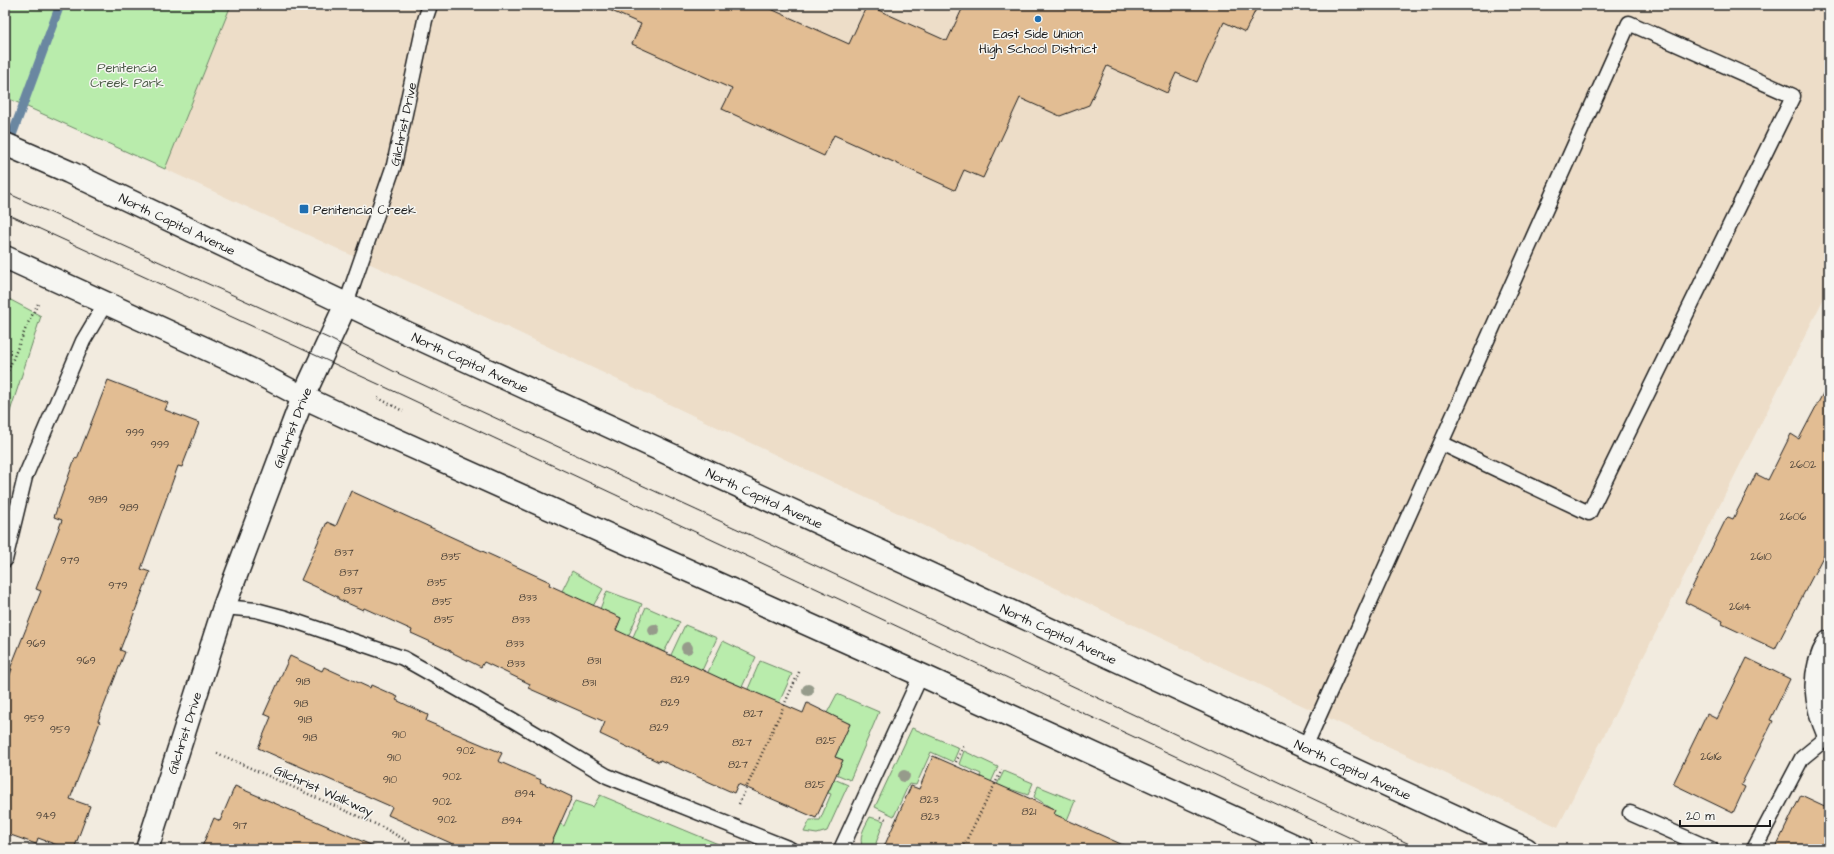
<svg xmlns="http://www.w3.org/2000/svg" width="1834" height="854" font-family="'Architects Daughter',sans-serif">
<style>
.built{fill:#edddc8}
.green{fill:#b9ecac;stroke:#6a8464}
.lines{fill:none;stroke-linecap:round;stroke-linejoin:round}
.stream{stroke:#6a87a1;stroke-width:9}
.building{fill:#e2bd93;stroke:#1c1c1c}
.service-casing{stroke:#1c1c1c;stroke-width:17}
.minor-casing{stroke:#1c1c1c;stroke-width:25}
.primary-casing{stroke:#1c1c1c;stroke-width:25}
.path{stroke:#1c1c1c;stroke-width:2.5;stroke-dasharray:1 3;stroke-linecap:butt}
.service{stroke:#f6f6f2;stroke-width:14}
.minor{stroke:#f6f6f2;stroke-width:22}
.primary{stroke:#f6f6f2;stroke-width:22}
.tram{stroke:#1c1c1c;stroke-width:1}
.tree{fill:#969b8b}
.poi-dot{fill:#1f6fb2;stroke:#f6f6f2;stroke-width:1.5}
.labels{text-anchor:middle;stroke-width:3;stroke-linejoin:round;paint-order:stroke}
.number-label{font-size:11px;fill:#4e443a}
.poi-label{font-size:13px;fill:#1c1c1c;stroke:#f6f6f2}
.park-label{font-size:13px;fill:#4b5a47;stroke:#f6f6f2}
.street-label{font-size:13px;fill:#1c1c1c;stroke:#f6f6f2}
</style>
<rect width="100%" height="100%" fill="#f2ebdf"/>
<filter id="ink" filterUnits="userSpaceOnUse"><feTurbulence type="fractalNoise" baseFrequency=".025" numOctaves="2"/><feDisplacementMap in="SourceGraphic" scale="8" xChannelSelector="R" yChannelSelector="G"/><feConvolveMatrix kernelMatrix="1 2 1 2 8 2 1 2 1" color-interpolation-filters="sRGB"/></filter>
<g filter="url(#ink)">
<!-- built -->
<path class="built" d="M 231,5 L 1829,5 L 1829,288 L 1558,827 L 511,329 L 165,169 Z"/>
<!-- green -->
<path class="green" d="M 5,5 L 231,5 L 165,169 L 5,97 Z
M 5,297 L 41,316 L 5,427 Z
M 572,571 L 603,589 L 593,606 L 547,621 Z
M 607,591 L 642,604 L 620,656 L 606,652 L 621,618 L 600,609 Z
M 646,607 L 680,622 L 664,652 L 647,643 L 634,678 L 615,678 Z
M 685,625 L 717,638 L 687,703 L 671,655 Z
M 723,641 L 756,657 L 742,687 L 724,679 L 710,712 L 693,703 Z
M 760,661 L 792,674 L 758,749 L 748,689 Z
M 837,694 L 879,712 L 850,780 L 836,774 L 843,760 L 835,757 L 850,724 L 827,713 Z
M 912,728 L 959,748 L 953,762 L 931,752 L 916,785 L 909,784 L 894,816 L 875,807 Z
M 964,751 L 998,767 L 970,828 L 966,808 L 981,774 L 959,764 Z
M 1004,771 L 1033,783 L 1028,795 L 1010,789 L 994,821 L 978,822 Z
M 834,779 L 848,785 L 827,831 L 817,834 L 804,832 L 810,820 L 820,820 L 831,794 L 828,793 Z
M 1038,786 L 1075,801 L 1055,849 L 1053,809 L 1034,797 Z
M 600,795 L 723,846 L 722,849 L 549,849 L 560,824 L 564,826 L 575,801 L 593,807 Z
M 870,817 L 884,821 L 876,843 L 883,849 L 863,849 C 858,837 864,828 870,817 Z"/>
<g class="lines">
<!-- stream -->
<path class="stream" d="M 5,158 L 8,146 L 60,5"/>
</g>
<!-- building -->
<path class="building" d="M 598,5 L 762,5 L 849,44 L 867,5 L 947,41 L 964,5 L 1258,5 L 1245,32 L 1224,22 L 1197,82 L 1176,73 L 1167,93 L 1107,66 L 1089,105 L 1060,116 L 1020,98 L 983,178 L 964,170 L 955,190 L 834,135 L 824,156 L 722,109 L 732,89 L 632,44 L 641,24 Z
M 108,380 L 168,403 L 165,410 L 199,423 L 182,467 L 178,466 L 141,569 L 150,572 L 120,650 L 125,652 L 98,721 L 100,722 L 70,799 L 90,806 L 74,849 L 68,849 L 38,838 L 36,844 L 5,833 L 5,688 L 12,669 L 10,669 L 41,591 L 36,589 L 62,520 L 54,517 L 75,458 L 77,459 Z
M 1829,382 L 1829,545 L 1775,649 L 1722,624 L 1723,621 L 1685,602 L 1726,519 L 1728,517 L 1733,519 L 1756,474 L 1768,480 L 1791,434 L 1799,439 Z
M 351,491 L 550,582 L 549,585 L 621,618 L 616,630 L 724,680 L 724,679 L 803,713 L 807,703 L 850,724 L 835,757 L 843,760 L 816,818 L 738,784 L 734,793 L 660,760 L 659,762 L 600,734 L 605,722 L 528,688 L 530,684 L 484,662 L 481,667 L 451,652 L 451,651 L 411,633 L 412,630 L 364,608 L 363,610 L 338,599 L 338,597 L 301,580 L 327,522 L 336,526 Z
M 290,656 L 322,671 L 324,667 L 370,688 L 371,685 L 398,697 L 396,700 L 428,715 L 426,721 L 502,753 L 498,761 L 541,780 L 540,782 L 572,797 L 549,849 L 464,849 L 388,815 L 392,807 L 258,748 L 271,717 L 264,714 Z
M 1747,658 L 1790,679 L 1770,720 L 1773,721 L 1741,785 L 1745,787 L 1733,813 L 1673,784 L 1707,714 L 1717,719 Z
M 933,756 L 1056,810 L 1054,814 L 1132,849 L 883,849 L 911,786 L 919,789 Z
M 235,786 L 380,849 L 201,849 L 214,818 L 220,821 Z
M 1801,795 L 1829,808 L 1829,836 L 1823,849 L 1775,849 Z"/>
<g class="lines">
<defs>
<g id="service">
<path id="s1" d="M 346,304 L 394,165 L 425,20 L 430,5"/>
<path d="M 5,560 L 25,477 L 83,341 L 105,304"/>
<path d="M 224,607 L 256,610 L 286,618 L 403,658 L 511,719 L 607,776 L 790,849"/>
<path d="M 1305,747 L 1629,23 L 1793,96 L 1589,513 L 1441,443"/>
<path d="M 1630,813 L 1711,849"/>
<path d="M 841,849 L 921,675"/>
<path d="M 1754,849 L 1802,758 L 1829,736"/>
</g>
<g id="minor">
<path d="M 1829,642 C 1810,674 1815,704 1829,736"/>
<path id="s2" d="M 147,849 L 224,607 L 303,397 L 346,304"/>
</g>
<g id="primary">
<path id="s3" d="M 5,144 L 69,172 L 407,333 L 1526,849"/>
<path d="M 5,257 L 250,369 L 303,397 L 359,423 L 930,679 L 1302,849"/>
</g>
</defs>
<!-- service casing -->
<use href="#service" class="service-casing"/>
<!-- minor casing -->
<use href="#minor" class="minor-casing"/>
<!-- primary casing -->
<use href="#primary" class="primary-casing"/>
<!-- path -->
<path class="path" d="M 5,378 L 28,323 L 39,302
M 378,398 L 403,411
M 217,753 L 384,828 L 421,849
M 956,762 L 964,745
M 739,804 L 800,670
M 881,817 L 888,820
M 962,849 L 1002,770"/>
<!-- service -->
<use href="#service" class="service"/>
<!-- minor -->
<use href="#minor" class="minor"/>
<!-- primary -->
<use href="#primary" class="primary"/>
<!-- tram -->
<path class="tram" d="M 5,192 L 330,339 L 393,371 L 757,538 L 1420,849
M 5,213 L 387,388 L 1374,849"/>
</g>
<!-- trees -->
<g class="tree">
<circle cx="654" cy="630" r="6"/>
<circle cx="687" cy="648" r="6"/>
<circle cx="808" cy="690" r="6"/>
<circle cx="904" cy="776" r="6"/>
</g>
</g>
<!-- markers -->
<g class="poi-dot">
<circle cx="1038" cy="19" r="4"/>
<rect x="299" y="204" width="10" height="10" rx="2"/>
</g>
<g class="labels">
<!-- number labels -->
<g class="number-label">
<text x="135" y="436">999</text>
<text x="160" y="448">999</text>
<text x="1803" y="468">2602</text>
<text x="98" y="503">989</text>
<text x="129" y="511">989</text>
<text x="1793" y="520">2606</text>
<text x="344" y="556">837</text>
<text x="451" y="560">835</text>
<text x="1761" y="560">2610</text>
<text x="70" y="564">979</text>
<text x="349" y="576">837</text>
<text x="437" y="586">835</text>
<text x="118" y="589">979</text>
<text x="353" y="594">837</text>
<text x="528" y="601">833</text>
<text x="442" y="605">835</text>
<text x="1740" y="610">2614</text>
<text x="444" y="623">835</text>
<text x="521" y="623">833</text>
<text x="36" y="647">969</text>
<text x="515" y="647">833</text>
<text x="86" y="664">969</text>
<text x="594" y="664">831</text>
<text x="516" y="667">833</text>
<text x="680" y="683">829</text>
<text x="303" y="685">918</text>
<text x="589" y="686">831</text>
<text x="670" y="706">829</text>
<text x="301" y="707">918</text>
<text x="753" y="717">827</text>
<text x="34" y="722">959</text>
<text x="305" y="723">918</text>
<text x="659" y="731">829</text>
<text x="60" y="733">959</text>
<text x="399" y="738">910</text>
<text x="310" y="741">918</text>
<text x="826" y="744">825</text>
<text x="742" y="746">827</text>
<text x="466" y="754">902</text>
<text x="1711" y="760">2616</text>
<text x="394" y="761">910</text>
<text x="738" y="768">827</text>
<text x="452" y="780">902</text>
<text x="390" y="783">910</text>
<text x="815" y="788">825</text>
<text x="525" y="797">894</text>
<text x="929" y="803">823</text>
<text x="442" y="805">902</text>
<text x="1029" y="815">821</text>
<text x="46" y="819">949</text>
<text x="930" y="820">823</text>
<text x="447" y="823">902</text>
<text x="512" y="824">894</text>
<text x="240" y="829">917</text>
</g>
<!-- poi labels -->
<g class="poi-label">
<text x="1038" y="38">East Side Union<tspan x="1038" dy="15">High School District</tspan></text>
<text x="313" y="214" text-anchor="start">Penitencia Creek</text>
</g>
<!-- park labels -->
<g class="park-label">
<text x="127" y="72">Penitencia<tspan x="127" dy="15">Creek Park</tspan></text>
</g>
<!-- street labels -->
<g class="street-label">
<text dy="5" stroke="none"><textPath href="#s1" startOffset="189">Gilchrist Drive</textPath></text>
<text dy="5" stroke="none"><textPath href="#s3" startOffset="190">North Capitol Avenue</textPath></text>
<text dy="5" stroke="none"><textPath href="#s3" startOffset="514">North Capitol Avenue</textPath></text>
<text dy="5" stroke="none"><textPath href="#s2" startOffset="446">Gilchrist Drive</textPath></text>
<text dy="5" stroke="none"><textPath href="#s3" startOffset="838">North Capitol Avenue</textPath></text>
<text dy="5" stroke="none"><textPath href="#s3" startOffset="1162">North Capitol Avenue</textPath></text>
<text dy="5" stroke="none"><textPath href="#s2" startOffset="122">Gilchrist Drive</textPath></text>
<text dy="5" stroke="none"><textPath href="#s3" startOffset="1486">North Capitol Avenue</textPath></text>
<text transform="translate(324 790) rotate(24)" y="5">Gilchrist Walkway</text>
</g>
</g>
<!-- margin -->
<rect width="1834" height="854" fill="none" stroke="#f6f6f2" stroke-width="20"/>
<rect x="10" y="10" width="1814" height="834" fill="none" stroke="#1c1c1c" stroke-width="1.5" filter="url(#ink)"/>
<!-- scale -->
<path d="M1680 820v6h90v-6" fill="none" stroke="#1c1c1c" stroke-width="2"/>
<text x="1686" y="820" font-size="12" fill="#1c1c1c" stroke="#f6f6f2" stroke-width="3" paint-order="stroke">20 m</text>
</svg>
